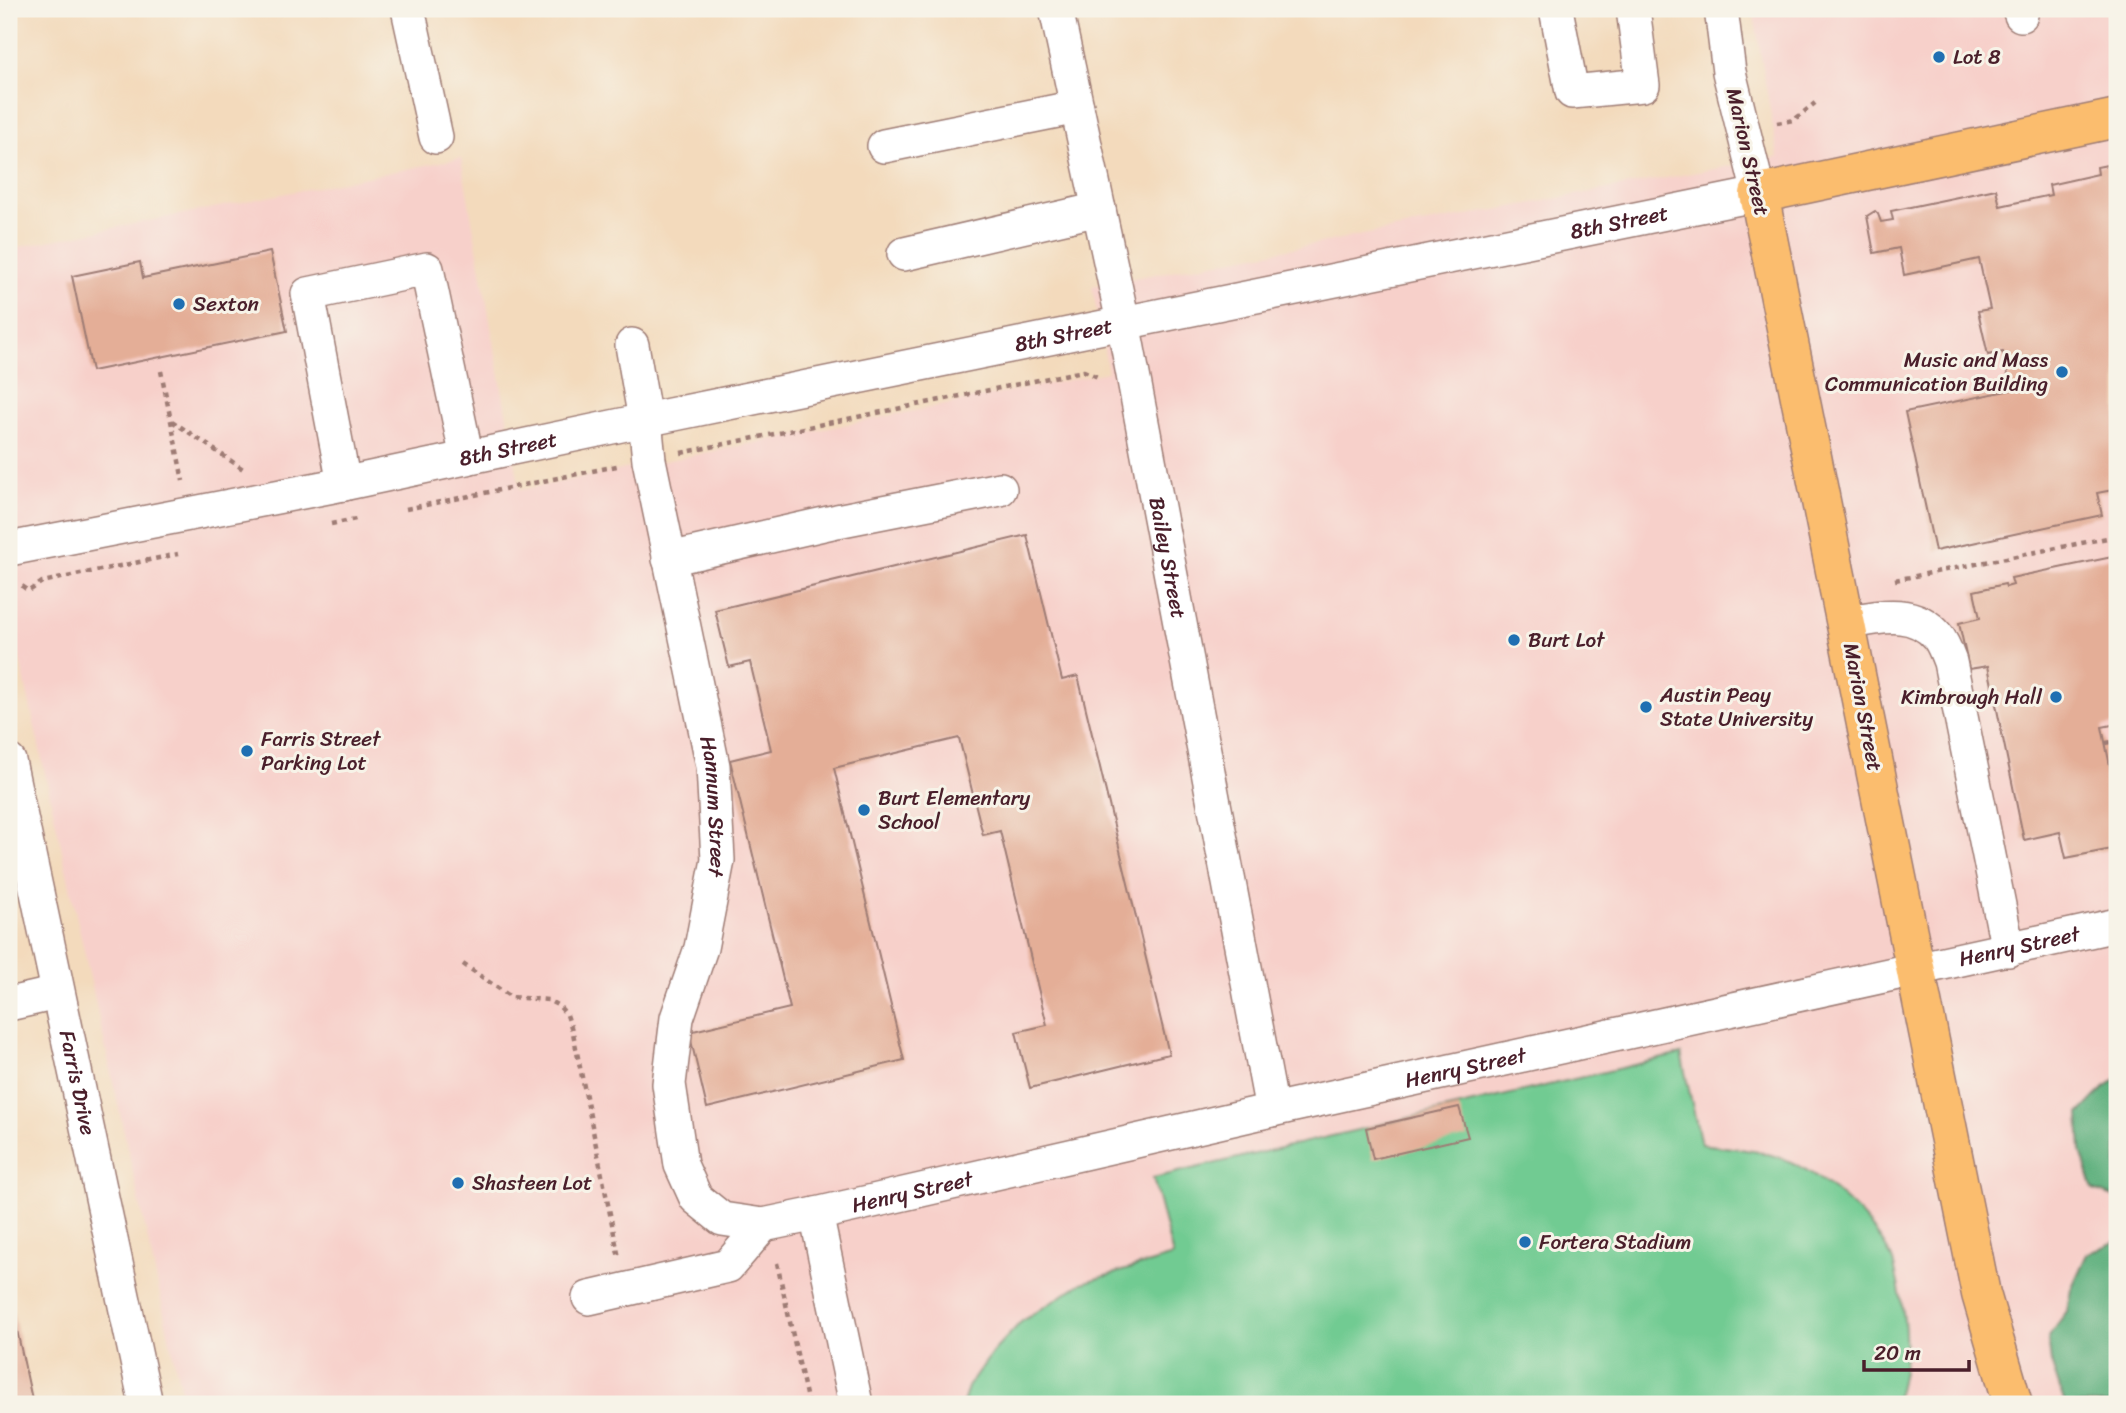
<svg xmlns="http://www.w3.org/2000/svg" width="2126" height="1413" font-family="Sriracha,sans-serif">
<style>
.built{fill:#f7d0ca}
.green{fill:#71cb92;stroke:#5e755e;stroke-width:2}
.forest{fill:#5caf7c;stroke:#536754;stroke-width:2}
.building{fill:#e4ae97}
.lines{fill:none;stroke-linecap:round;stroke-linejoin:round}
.minor-casing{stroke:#9e7c74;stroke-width:36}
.major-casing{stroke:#9e7c74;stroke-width:41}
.path{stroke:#9e7c74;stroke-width:4.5;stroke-dasharray:5 5;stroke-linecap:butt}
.minor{stroke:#fff;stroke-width:33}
.major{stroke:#fbbd6e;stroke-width:38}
.poi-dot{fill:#1f6fb2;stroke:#f7f3e8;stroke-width:2.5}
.labels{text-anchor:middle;stroke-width:6;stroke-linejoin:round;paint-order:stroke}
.poi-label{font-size:21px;fill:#4a1f2b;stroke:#f7f3e8;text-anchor:start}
.street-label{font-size:21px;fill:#4a1f2b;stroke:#f7f3e8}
</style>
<rect width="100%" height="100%" fill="#f7f3e8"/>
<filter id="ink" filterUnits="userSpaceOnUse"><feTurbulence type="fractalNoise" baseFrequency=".0143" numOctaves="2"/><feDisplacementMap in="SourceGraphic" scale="14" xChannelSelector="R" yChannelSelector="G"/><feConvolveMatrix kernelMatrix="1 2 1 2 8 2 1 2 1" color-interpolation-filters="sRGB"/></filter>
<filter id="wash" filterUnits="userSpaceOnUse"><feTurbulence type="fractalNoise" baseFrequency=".00686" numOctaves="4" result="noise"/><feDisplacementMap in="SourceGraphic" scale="28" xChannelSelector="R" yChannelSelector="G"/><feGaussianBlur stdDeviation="1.57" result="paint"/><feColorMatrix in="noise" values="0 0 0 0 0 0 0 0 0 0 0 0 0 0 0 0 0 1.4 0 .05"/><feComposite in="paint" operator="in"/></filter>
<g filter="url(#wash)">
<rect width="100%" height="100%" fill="#f3dabc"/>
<!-- built -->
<path class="built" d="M 1753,9 L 2117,9 L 2117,1404 L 184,1404 L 9,610 L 9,249 L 461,158 L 520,490 L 1108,372 L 1092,286 L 1778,157 Z"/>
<!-- green -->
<path class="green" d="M 1681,1054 L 1701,1144 C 1730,1148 1764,1150 1791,1162 C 1826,1178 1874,1222 1891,1257 C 1895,1265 1896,1275 1898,1283 C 1907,1326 1910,1363 1894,1404 L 963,1404 L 968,1387 L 993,1352 L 1021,1322 L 1082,1283 L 1173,1256 L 1153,1178 Z"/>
<!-- forest -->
<path class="forest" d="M 2117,1078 L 2117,1198 L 2093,1190 L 2081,1151 L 2079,1114 L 2104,1088 Z
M 2117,1241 L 2117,1404 L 2065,1404 L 2051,1362 L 2048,1337 L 2067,1311 L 2071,1289 L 2087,1254 Z"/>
<g id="blocks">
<!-- building -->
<path class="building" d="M 2117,163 L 2117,502 L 2113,490 L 2097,493 L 2102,515 L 1935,551 L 1905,412 L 2011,390 L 2003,352 L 1988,355 L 1978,311 L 1990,309 L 1979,259 L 1904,275 L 1899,248 L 1874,253 L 1867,216 L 1875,211 L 1878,214 L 1881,222 L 1893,220 L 1891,211 L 1996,189 L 2000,206 L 2051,195 L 2049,185 L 2098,174 L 2097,167 Z
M 270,252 L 287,331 L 92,371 L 72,276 L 140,262 L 143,278 Z
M 1027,535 L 1062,680 L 1078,676 L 1169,1054 L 1030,1088 L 1016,1032 L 1047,1025 L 1000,831 L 983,835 L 959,738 L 834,768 L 904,1060 L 707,1108 L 689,1032 L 790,1008 L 730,760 L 771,750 L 750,662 L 729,667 L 715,610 Z
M 2117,556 L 2117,724 L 2102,727 L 2117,800 L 2117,848 L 2066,858 L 2060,832 L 2024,840 L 1988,666 L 1969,669 L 1959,623 L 1980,618 L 1974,591 L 2005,584 L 2006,587 L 2013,585 L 2011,578 Z
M 1459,1107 L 1468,1137 L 1373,1159 L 1366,1128 Z
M 9,1298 L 10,1298 L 33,1404 L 9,1404 Z"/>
</g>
</g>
<g filter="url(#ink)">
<use href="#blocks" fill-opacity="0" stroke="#9e7c74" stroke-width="2"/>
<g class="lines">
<defs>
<g id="minor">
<path d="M 408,9 L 436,137"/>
<path id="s1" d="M 1056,9 L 1123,322 L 1272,1110"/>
<path d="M 1556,9 L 1572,92 L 1643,85 L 1633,9"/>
<path d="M 2019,9 L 2021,15"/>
<path d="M 884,146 L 1077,107"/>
<path d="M 904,254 L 1099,209"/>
<path id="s2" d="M 632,345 L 645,420 L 649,460 L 713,766 L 718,860 L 701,948 L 677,1018 L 669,1084 L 681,1165 L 696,1198 L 722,1219 L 763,1225 L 816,1214 L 1272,1110 L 2117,925"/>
<path d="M 344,484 L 308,294 L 427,269 L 467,458"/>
<path id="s3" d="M 9,549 L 333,486 L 645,420 L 1759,194 L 1729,72 L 1721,9"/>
<path d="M 669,559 L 837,521 L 1000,489"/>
<path d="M 1846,623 C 1878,617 1914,607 1938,637 C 1943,643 1947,654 1950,662 L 2008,950"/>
<path id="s4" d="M 9,761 L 146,1404"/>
<path d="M 9,1004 L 57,993"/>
<path d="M 816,1214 L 856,1404"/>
<path d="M 589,1298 L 728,1266 L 763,1225"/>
</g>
<path id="major" d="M 2013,1404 L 1981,1294 L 1759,194 L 2117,118"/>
</defs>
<!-- minor casing -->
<use href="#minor" class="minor-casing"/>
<!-- major casing -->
<use href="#major" class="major-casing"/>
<!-- path -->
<path class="path" d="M 1777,123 L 1794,120 L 1815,103
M 161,371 L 183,481
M 172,421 L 243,469
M 681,453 L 1073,373 L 1084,371 L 1100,378
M 406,509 L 617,466
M 331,524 L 356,519
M 1895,580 L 2117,536
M 22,586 L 29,591 L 42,582 L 178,554
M 2106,743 L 2117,741
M 463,964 L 511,997 L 548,1000 L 559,1006 L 567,1015 L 573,1033 L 619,1258
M 777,1263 L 808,1404"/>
<!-- minor -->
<use href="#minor" class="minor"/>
<!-- major -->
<use href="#major" class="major"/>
</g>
</g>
<!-- markers -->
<g class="poi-dot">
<circle cx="1939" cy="57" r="7"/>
<circle cx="179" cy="304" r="7"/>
<circle cx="2062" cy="372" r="7"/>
<circle cx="1514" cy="640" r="7"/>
<circle cx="2056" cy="697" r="7"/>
<circle cx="1646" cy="707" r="7"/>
<circle cx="247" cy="751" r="7"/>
<circle cx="864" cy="810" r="7"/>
<circle cx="458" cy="1183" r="7"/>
<circle cx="1525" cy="1242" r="7"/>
</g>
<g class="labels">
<!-- poi labels -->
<g class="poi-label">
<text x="1953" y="64">Lot 8</text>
<text x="193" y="311">Sexton</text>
<text x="2048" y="367" text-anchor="end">Music and Mass<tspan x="2048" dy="24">Communication Building</tspan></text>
<text x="1528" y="647">Burt Lot</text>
<text x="1660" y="702">Austin Peay<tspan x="1660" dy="24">State University</tspan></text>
<text x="2042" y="704" text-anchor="end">Kimbrough Hall</text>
<text x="261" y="746">Farris Street<tspan x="261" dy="24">Parking Lot</tspan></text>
<text x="878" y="805">Burt Elementary<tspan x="878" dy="24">School</tspan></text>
<text x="472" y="1190">Shasteen Lot</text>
<text x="1539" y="1249">Fortera Stadium</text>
</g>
<!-- street labels -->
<g class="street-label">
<text transform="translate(1748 152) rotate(77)" y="7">Marion Street</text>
<text dy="7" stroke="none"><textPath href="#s3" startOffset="1643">8th Street</textPath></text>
<text dy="7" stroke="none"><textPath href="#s3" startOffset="1076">8th Street</textPath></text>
<text dy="7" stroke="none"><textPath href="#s3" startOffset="509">8th Street</textPath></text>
<text dy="7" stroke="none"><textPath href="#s1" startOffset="560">Bailey Street</textPath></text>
<text transform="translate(1863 707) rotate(79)" y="7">Marion Street</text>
<text dy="7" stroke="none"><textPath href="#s2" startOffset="469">Hannum Street</textPath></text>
<text dy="7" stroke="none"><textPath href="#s2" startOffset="2233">Henry Street</textPath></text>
<text dy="7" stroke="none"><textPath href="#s2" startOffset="1666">Henry Street</textPath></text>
<text dy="7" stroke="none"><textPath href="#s4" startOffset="329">Farris Drive</textPath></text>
<text dy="7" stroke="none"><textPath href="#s2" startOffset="1099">Henry Street</textPath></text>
</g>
</g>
<!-- margin -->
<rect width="2126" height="1413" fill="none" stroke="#f7f3e8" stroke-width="35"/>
<!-- scale -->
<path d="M1864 1360v10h105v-10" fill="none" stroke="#4a1f2b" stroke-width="3.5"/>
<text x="1874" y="1360" font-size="21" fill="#4a1f2b" stroke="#f7f3e8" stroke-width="5" paint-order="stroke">20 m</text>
</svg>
